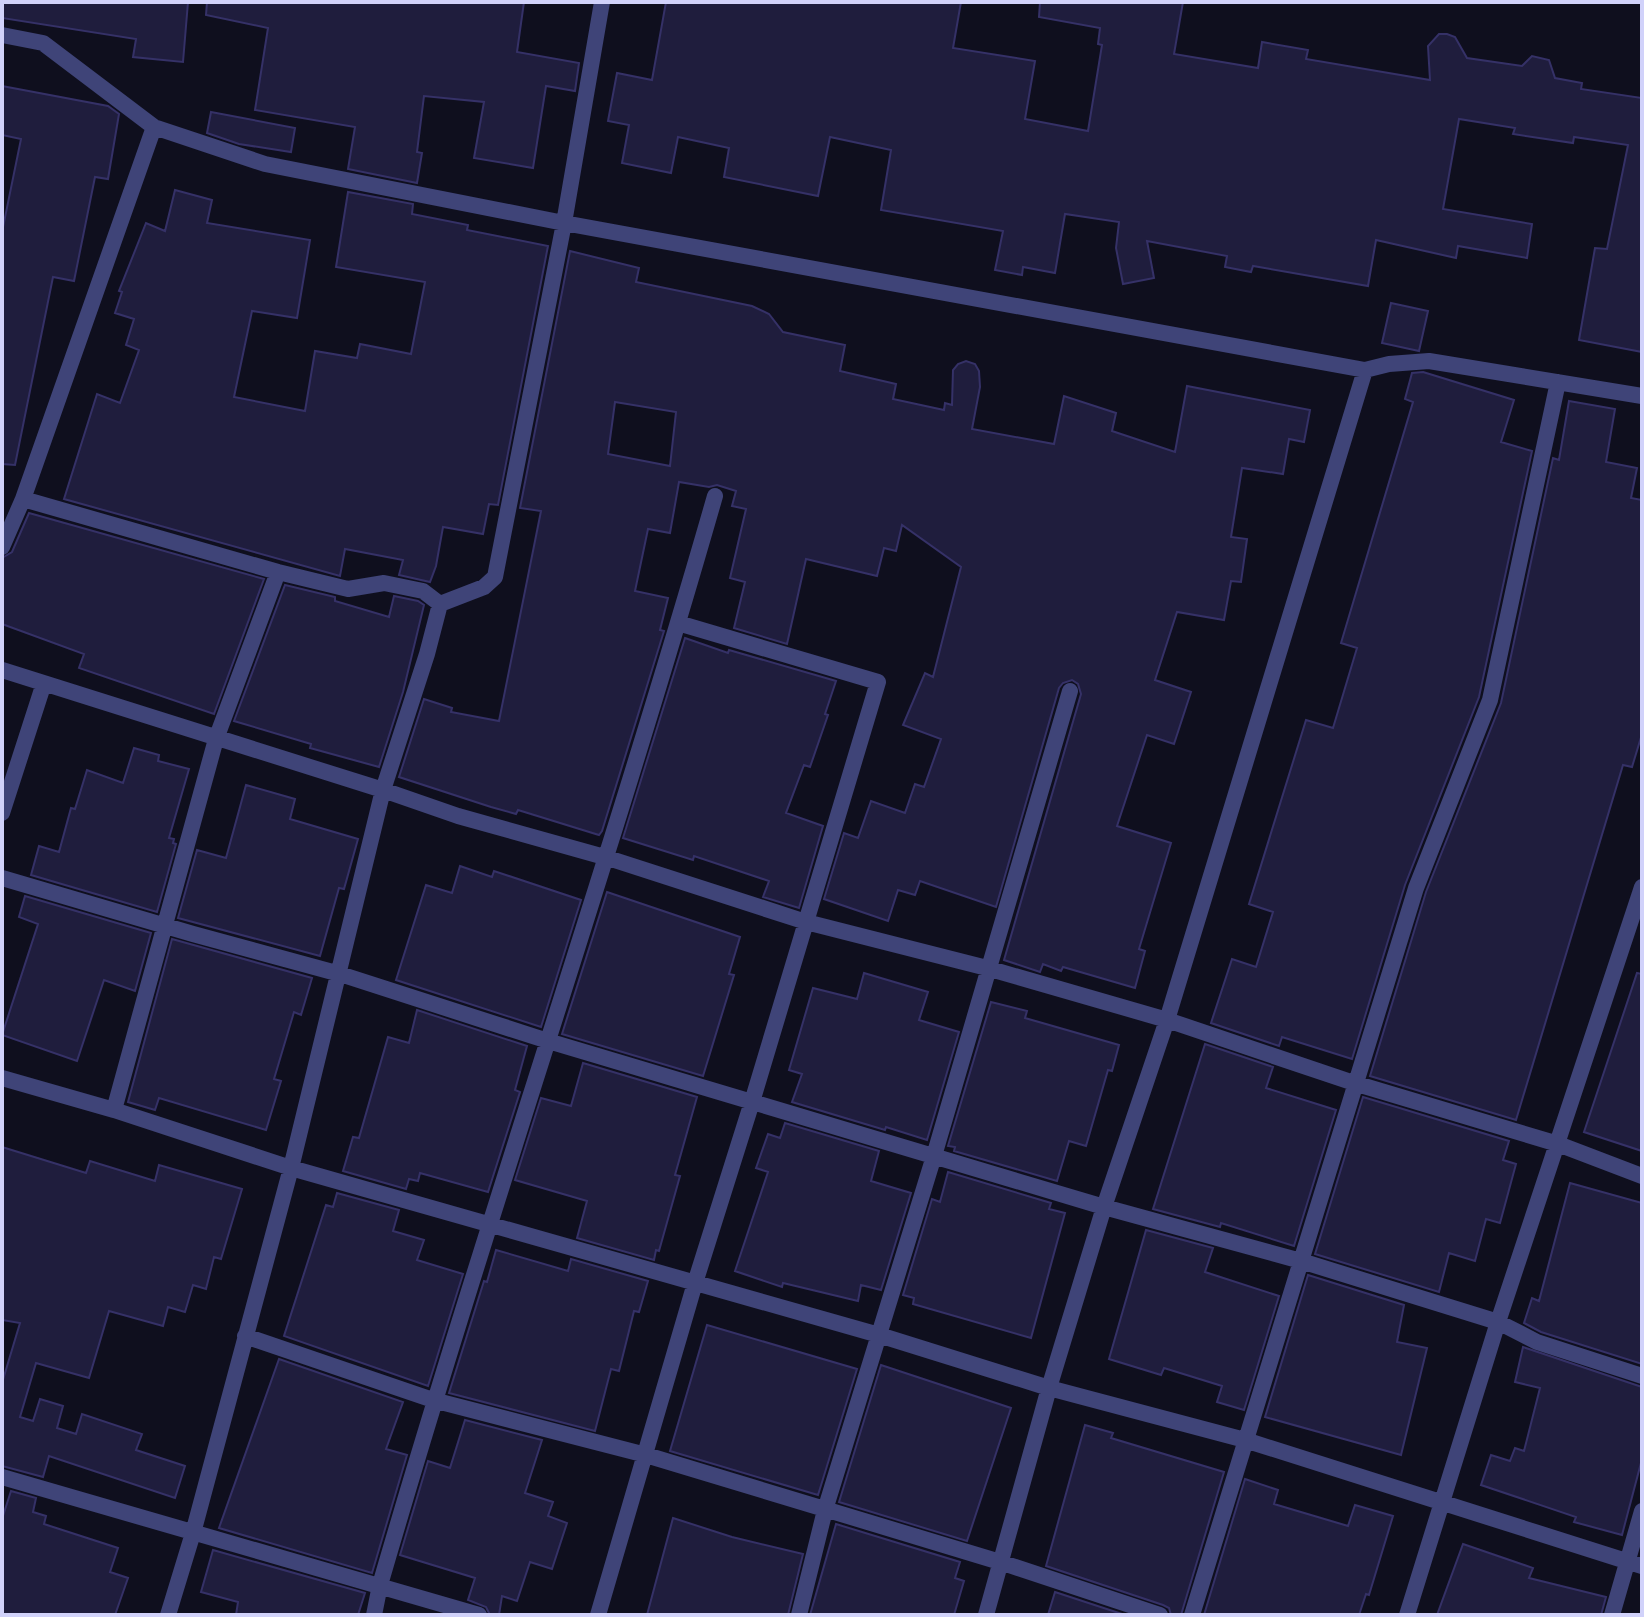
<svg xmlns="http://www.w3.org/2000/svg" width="1644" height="1617" font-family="Jost,sans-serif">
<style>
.building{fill:#1f1d3d;stroke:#353167;stroke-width:2;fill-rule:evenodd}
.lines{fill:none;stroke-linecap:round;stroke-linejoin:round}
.minor{stroke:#3f4478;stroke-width:16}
</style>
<rect width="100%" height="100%" fill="#0f0f1e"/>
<!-- building -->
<path class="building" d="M 3,2 L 188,2 L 183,62 L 133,57 L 136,39 L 2,18 Z
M 207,2 L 524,2 L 517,52 L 579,63 L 575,91 L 546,86 L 533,168 L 474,158 L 484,102 L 424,96 L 417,152 L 422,153 L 417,183 L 348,169 L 355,127 L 255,110 L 268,28 L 206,15 Z
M 666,2 L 961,2 L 953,48 L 1035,61 L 1025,119 L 1088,131 L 1102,45 L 1098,44 L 1100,28 L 1039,17 L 1040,2 L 1183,2 L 1174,54 L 1258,68 L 1262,42 L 1308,50 L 1306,59 L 1430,80 L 1428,46 L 1439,34 L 1447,34 L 1455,37 L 1467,58 L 1522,66 L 1532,56 L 1549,60 L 1555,78 L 1582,83 L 1581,89 L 1642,98 L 1642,352 L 1579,340 L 1595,248 L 1607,249 L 1628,145 L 1574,137 L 1573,143 L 1513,134 L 1515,128 L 1459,119 L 1443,209 L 1532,224 L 1527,258 L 1458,246 L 1456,258 L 1376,240 L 1368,286 L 1253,266 L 1251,272 L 1225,267 L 1227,256 L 1147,241 L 1154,278 L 1123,284 L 1116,248 L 1119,222 L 1065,214 L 1055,273 L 1023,267 L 1022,275 L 995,270 L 1003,231 L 881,210 L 891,150 L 830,137 L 818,196 L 724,177 L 729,148 L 678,137 L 671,173 L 622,163 L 629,125 L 608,121 L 617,73 L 652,80 Z
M 2,86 L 108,106 L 119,114 L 108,179 L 95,177 L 74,281 L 53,277 L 15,465 L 2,464 L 2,232 L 21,139 L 2,135 Z
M 211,112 L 295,128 L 291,152 L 239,144 L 207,133 Z
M 175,190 L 212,200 L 207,223 L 310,240 L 297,318 L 252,311 L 234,397 L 305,411 L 315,351 L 357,358 L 360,344 L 411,354 L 425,282 L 336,267 L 348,192 L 413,204 L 412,214 L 468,225 L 467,230 L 548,246 L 498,505 L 489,504 L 483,534 L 443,527 L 436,566 L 430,582 L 399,575 L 403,560 L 345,549 L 340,576 L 64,499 L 97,394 L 120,403 L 139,350 L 126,345 L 134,319 L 115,313 L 122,292 L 119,291 L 146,223 L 165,231 Z
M 570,251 L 639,268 L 636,282 L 752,306 L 769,314 L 783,332 L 845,345 L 840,371 L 896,384 L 893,399 L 944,410 L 945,403 L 952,405 L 953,370 L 958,364 L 966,361 L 975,364 L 979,371 L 980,387 L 972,429 L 1054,444 L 1064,396 L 1116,413 L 1112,431 L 1175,452 L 1187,386 L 1310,410 L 1304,442 L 1289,439 L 1283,474 L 1242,468 L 1231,537 L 1247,539 L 1241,582 L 1231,581 L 1224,620 L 1177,612 L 1155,680 L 1191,692 L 1174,744 L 1147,735 L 1117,826 L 1171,843 L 1139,949 L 1145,951 L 1135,988 L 1063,967 L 1061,971 L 1043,964 L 1040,972 L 1004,960 L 1081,694 L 1078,684 L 1072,680 L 1063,683 L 1059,688 L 996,907 L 920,881 L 915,895 L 898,890 L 888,921 L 824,899 L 844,833 L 858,838 L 871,801 L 905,813 L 915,784 L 924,787 L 941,739 L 903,725 L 925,673 L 933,677 L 961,567 L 902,525 L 896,551 L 884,548 L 877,576 L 806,559 L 787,644 L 734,628 L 745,582 L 730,578 L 746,509 L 732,506 L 736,491 L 717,485 L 709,487 L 679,482 L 670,533 L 648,529 L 635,591 L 668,598 L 660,630 L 664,631 L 602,831 L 599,835 L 518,810 L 516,814 L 491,807 L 399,777 L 424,699 L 452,708 L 451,712 L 499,721 L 541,511 L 520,508 ZM 615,402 L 676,412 L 670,466 L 608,454 Z
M 1391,303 L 1428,311 L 1419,351 L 1382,343 Z
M 1423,372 L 1514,400 L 1501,442 L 1532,451 L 1479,697 L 1405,885 L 1352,1059 L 1282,1037 L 1279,1046 L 1211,1023 L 1232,959 L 1256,967 L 1273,912 L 1249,904 L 1306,720 L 1333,728 L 1357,648 L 1341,643 L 1413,402 L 1405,399 L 1412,373 Z
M 1569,401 L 1615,409 L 1606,462 L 1637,468 L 1631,498 L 1642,500 L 1642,734 L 1632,767 L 1623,765 L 1516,1120 L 1370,1076 L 1426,892 L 1501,703 L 1553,458 L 1559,460 Z
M 29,513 L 264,579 L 214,714 L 79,668 L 84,654 L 2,624 L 2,558 L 12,552 Z
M 285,585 L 335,597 L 335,601 L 389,617 L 394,596 L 418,601 L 424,605 L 403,692 L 379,767 L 310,748 L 311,744 L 234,721 Z
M 685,638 L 728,653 L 729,650 L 836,681 L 825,714 L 828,715 L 810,767 L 804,765 L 786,813 L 823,826 L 799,908 L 763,897 L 769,881 L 694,856 L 693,860 L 623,838 Z
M 134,748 L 159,755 L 158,761 L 189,769 L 169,838 L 174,839 L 173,843 L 176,844 L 157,912 L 31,875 L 39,846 L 59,852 L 71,808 L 75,809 L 87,770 L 123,783 Z
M 246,785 L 295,799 L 290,819 L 358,839 L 344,889 L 339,888 L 320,956 L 178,918 L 197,850 L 226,858 Z
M 460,866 L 492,877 L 494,871 L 581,900 L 541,1027 L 396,980 L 426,885 L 452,893 Z
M 607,892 L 740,937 L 729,974 L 734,975 L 703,1076 L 562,1034 Z
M 25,896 L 151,933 L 135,991 L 104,980 L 77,1061 L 2,1035 L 38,924 L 19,917 Z
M 172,939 L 312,978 L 301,1015 L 294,1012 L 274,1079 L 281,1081 L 266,1130 L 159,1098 L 155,1110 L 128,1102 Z
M 864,973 L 928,992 L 919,1020 L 959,1032 L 927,1140 L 886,1127 L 885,1130 L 792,1102 L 802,1074 L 789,1070 L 813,988 L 857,999 Z
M 1637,973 L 1642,974 L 1642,1151 L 1584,1132 Z
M 991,1002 L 1027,1011 L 1025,1018 L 1119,1045 L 1112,1071 L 1108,1070 L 1086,1146 L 1069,1141 L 1057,1181 L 954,1151 L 955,1147 L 948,1146 Z
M 417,1010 L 527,1046 L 515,1090 L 520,1092 L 488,1192 L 420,1173 L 418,1181 L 409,1179 L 406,1189 L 343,1171 L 353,1137 L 359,1138 L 388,1037 L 409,1043 Z
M 1205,1044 L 1273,1067 L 1266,1088 L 1336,1110 L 1294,1246 L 1221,1223 L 1220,1227 L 1153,1209 Z
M 583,1063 L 697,1097 L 675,1175 L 680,1176 L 659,1251 L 656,1250 L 654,1260 L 577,1238 L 587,1201 L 515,1180 L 541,1098 L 571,1106 Z
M 1363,1097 L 1509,1141 L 1503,1160 L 1516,1164 L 1500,1223 L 1486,1219 L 1475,1261 L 1449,1253 L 1439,1292 L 1315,1254 Z
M 785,1123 L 879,1151 L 871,1181 L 911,1193 L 881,1290 L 861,1285 L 858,1301 L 783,1283 L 782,1287 L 735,1271 L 768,1172 L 756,1168 L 768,1134 L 780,1138 Z
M 2,1147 L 86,1173 L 90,1161 L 155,1181 L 159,1165 L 242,1189 L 221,1259 L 214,1257 L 206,1289 L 193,1285 L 185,1312 L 168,1307 L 163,1326 L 109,1311 L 89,1378 L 36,1363 L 20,1417 L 33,1421 L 40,1399 L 63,1406 L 57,1428 L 76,1434 L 82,1414 L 142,1434 L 136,1450 L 185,1466 L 175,1498 L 49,1456 L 43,1477 L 2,1466 L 2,1383 L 20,1323 L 2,1320 Z
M 948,1172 L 1051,1203 L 1049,1209 L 1065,1213 L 1031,1338 L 913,1304 L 914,1298 L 903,1295 L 932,1199 L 940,1202 Z
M 1570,1183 L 1642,1203 L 1642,1364 L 1541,1332 L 1524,1323 L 1532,1298 L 1539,1301 Z
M 337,1193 L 399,1210 L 393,1231 L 424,1240 L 417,1260 L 463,1274 L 428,1386 L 284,1336 L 326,1205 L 333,1207 Z
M 1146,1230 L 1213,1248 L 1205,1272 L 1279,1296 L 1244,1410 L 1217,1402 L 1222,1386 L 1164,1368 L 1161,1375 L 1109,1359 Z
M 496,1250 L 568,1271 L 571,1259 L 648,1281 L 639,1312 L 634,1311 L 619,1371 L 611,1369 L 595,1431 L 449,1393 L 484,1281 L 487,1282 Z
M 1308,1275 L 1404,1305 L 1397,1342 L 1427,1348 L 1401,1455 L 1265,1417 Z
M 707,1325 L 857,1369 L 818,1495 L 670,1451 Z
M 1523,1347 L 1642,1387 L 1642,1459 L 1622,1535 L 1574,1522 L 1576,1517 L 1481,1485 L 1491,1455 L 1510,1461 L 1515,1448 L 1524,1451 L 1540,1388 L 1515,1382 Z
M 279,1359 L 403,1402 L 386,1449 L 407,1455 L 372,1573 L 219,1528 Z
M 881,1365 L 1011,1408 L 967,1541 L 839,1502 Z
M 465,1420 L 542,1440 L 525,1493 L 553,1502 L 548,1516 L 567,1523 L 552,1569 L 530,1562 L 517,1601 L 502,1596 L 499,1615 L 490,1615 L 486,1607 L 468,1600 L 475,1578 L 400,1555 L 428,1461 L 450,1468 Z
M 1085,1425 L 1113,1433 L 1111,1438 L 1224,1472 L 1181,1615 L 1171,1615 L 1169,1608 L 1163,1605 L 1046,1566 Z
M 1245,1479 L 1278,1490 L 1274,1504 L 1348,1526 L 1355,1505 L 1393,1516 L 1369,1595 L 1366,1594 L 1359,1615 L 1204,1615 Z
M 11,1491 L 36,1498 L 33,1512 L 46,1516 L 44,1524 L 118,1548 L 110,1572 L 128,1578 L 115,1615 L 2,1615 L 2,1519 Z
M 673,1518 L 732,1537 L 803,1554 L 788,1615 L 647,1615 Z
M 836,1524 L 960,1562 L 955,1578 L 964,1581 L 954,1615 L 810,1615 Z
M 1463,1544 L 1533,1568 L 1529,1578 L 1606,1597 L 1601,1615 L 1437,1615 Z
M 213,1550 L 365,1593 L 358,1615 L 236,1615 L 238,1602 L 201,1592 Z
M 1055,1592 L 1125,1615 L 1048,1615 Z"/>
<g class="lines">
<!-- minor -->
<path class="minor" d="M 2,35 L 43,43 L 154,127 L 265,164 L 564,223 L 1365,370 L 1389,364 L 1429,361 L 1642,396
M 23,499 L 278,572 L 348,589 L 384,583 L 423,591 L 440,604
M 2,547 L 23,499 L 154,127
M 440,604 L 484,587 L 495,577 L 564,223 L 602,2
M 2,670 L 383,790 L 458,816 L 608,858 L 806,922 L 987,968 L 1167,1020 L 1354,1083 L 1558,1144 L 1642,1176
M 2,813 L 44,683
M 2,878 L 193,934 L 340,974 L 548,1041 L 1104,1207 L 1301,1261 L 1498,1322 L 1537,1342 L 1642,1376
M 2,1078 L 114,1110 L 291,1168 L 879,1335 L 1049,1388 L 1245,1440 L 1642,1566
M 114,1110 L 216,739 L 278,572
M 245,1336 L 433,1400 L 646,1455 L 1000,1562 L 1160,1615
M 2,1477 L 479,1615
M 168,1615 L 193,1533 L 291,1168 L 383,790 L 427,654 L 440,604
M 374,1615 L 380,1585 C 486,1220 610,862 715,496
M 598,1615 L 695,1283 L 752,1102 L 878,682 L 678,623
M 799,1615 L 825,1510 L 934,1156 L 1070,691
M 986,1615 L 1049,1388 L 1104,1207 L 1167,1020 L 1365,370
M 1192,1615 L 1416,888 L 1490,700 L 1558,382
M 1407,1615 L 1498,1322 L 1642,887
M 1612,1615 L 1642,1511"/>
</g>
<!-- border -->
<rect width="1644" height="1617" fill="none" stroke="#d1d2fa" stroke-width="8"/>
</svg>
